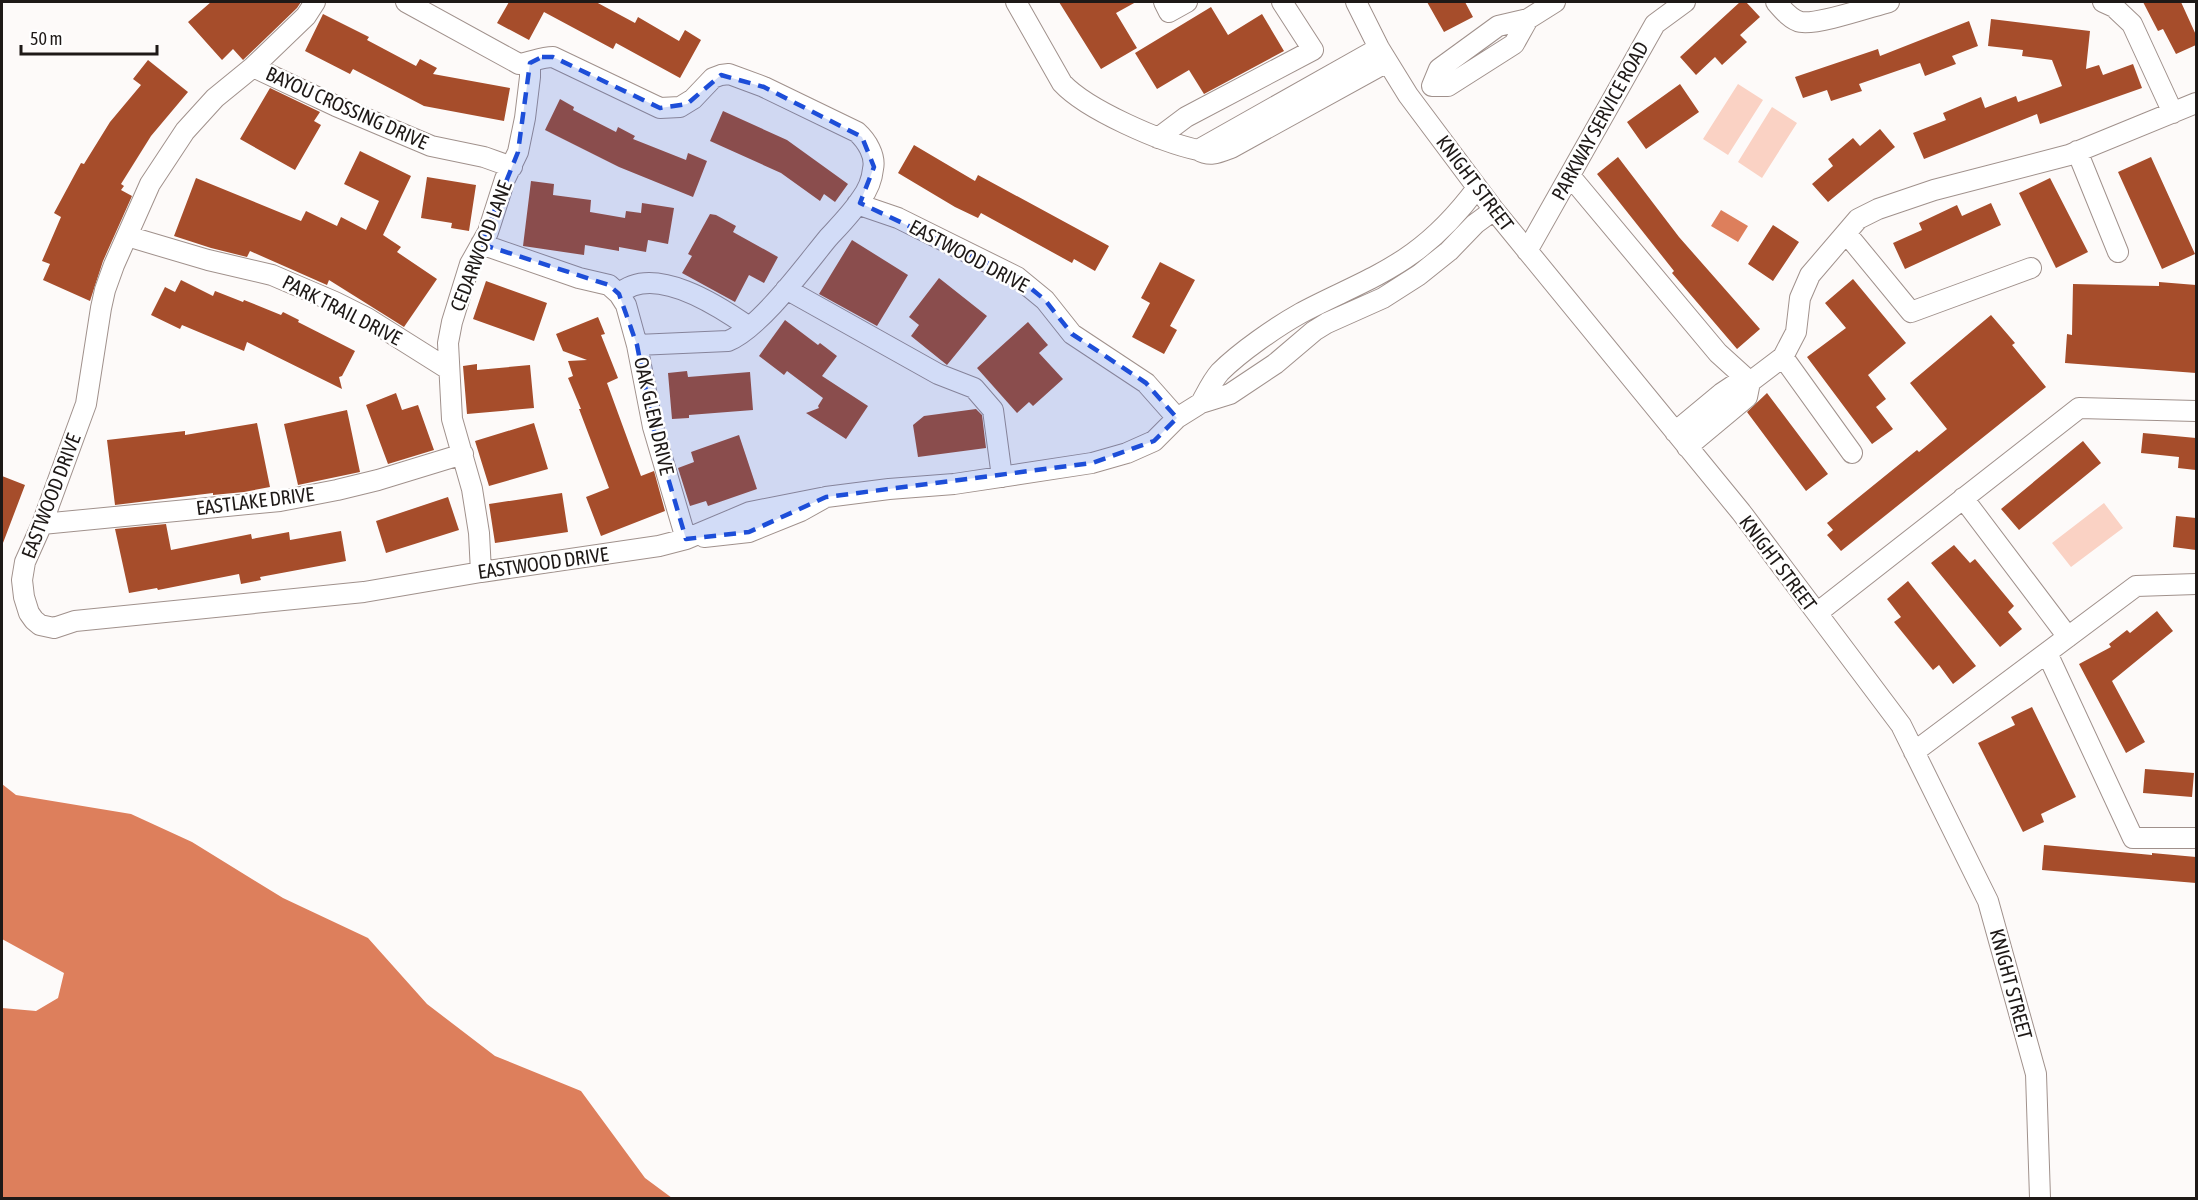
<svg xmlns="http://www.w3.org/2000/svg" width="2198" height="1200" font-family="'Asap Condensed',sans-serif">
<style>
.green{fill:#fad2c4}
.water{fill:#dd7f5c}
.building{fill:#a64d2b}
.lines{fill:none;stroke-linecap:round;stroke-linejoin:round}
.minor-casing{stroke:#a0918c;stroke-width:22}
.minor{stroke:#fff;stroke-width:20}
.marked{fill:#1d4ed8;fill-opacity:0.2;stroke:#1d4ed8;stroke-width:4.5;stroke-dasharray:12 8;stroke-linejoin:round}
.labels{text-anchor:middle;stroke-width:5;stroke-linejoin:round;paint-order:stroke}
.street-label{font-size:20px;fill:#1e1917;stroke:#fff}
</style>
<rect width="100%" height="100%" fill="#fdfaf9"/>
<!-- green -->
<path class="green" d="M 1738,84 L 1763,100 L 1728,155 L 1703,139 Z
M 1772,107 L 1797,123 L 1762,178 L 1738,162 Z
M 2104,503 L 2123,528 L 2071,567 L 2052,543 Z"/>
<!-- water -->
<path class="water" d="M 1721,210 L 1748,226 L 1738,242 L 1711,226 Z
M 2,784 L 16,795 L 131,814 L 192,842 L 283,898 L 368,938 L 427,1004 L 495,1056 L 581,1091 L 645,1178 L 672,1198 L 2,1198 L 2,1008 L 36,1011 L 58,998 L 64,973 L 2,939 Z"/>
<!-- building -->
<path class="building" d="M 211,2 L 301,2 L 297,8 L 243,60 L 233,49 L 222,60 L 188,22 Z
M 509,2 L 596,2 L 635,23 L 638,17 L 679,41 L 685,30 L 701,40 L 680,78 L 616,43 L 613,49 L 544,12 L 529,40 L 497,23 Z
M 1059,2 L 1136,2 L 1116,13 L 1137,48 L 1101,69 Z
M 1427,2 L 1465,2 L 1473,17 L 1444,32 Z
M 1740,2 L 1746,2 L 1760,17 L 1740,35 L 1747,42 L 1722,65 L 1715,57 L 1696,75 L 1680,57 Z
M 2143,2 L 2181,2 L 2196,35 L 2196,45 L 2176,54 L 2163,29 L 2158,31 Z
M 1211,7 L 1228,35 L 1262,14 L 1284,51 L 1204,94 L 1189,70 L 1157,89 L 1135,53 Z
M 323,14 L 369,37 L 367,40 L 416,66 L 420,59 L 437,68 L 433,74 L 510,88 L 504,121 L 424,106 L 353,69 L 350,74 L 305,51 Z
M 1991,19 L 2090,31 L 2086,69 L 2099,65 L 2103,75 L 2133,64 L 2142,88 L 2040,124 L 2037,114 L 1924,159 L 1913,133 L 1946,120 L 1943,113 L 1981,97 L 1985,108 L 2016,96 L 2018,102 L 2062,86 L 2052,60 L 2022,56 L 2023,50 L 1988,46 Z
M 1969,21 L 1978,46 L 1952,56 L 1956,64 L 1925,76 L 1920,63 L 1859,84 L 1862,91 L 1831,101 L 1827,90 L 1803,98 L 1795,77 L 1878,49 L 1880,56 Z
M 148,60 L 188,92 L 151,136 L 121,184 L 124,186 L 121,190 L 132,196 L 103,261 L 90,301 L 43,280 L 50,264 L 42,261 L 61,217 L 54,213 L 81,163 L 84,164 L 110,122 L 141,85 L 133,79 Z
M 1680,84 L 1699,112 L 1646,149 L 1627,122 Z
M 270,88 L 320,112 L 314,121 L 321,125 L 295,170 L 240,139 Z
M 560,99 L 574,107 L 573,110 L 616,132 L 618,127 L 635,136 L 633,139 L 686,160 L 688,153 L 707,161 L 693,197 L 619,167 L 545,130 Z
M 723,111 L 787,140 L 848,184 L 835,202 L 824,194 L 820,201 L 781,173 L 710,141 Z
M 1880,129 L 1895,147 L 1828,202 L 1812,184 L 1833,166 L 1828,159 L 1853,138 L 1860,146 Z
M 914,145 L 975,181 L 978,175 L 1109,246 L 1095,271 L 1074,259 L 1072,263 L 981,213 L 978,218 L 955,207 L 898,173 Z
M 360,151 L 411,176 L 383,235 L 401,247 L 397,252 L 437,279 L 404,327 L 329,280 L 327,285 L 250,251 L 247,257 L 211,248 L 174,236 L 196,178 L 301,221 L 306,211 L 337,226 L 341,217 L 366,230 L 379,201 L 344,184 Z
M 1618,157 L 1679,237 L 1760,329 L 1737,349 L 1672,273 L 1674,271 L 1597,174 Z
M 2151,157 L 2195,254 L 2162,269 L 2118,172 Z
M 427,177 L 476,185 L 469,231 L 451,228 L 452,223 L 421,218 Z
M 2050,178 L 2088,252 L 2056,268 L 2019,193 Z
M 531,181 L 554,184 L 553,195 L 591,200 L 590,212 L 625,218 L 626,211 L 641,213 L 642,203 L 674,208 L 668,244 L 648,240 L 646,252 L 619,247 L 619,251 L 585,245 L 584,255 L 523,246 Z
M 1991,203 L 2001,225 L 1905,269 L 1893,243 L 1922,230 L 1919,223 L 1957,205 L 1962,216 Z
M 710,214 L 716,215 L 736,226 L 733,232 L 778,257 L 764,283 L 749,275 L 735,302 L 682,273 L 692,256 L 688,254 Z
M 1773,225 L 1799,242 L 1773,281 L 1748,264 Z
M 852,240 L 908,275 L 877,326 L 819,294 Z
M 1160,262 L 1195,280 L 1170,326 L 1177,330 L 1164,354 L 1132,337 L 1150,303 L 1141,298 Z
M 939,278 L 987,316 L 947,365 L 911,336 L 919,325 L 909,317 Z
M 1853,279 L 1906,343 L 1868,375 L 1886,399 L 1876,407 L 1893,429 L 1872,444 L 1807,357 L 1846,328 L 1825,303 Z
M 181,280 L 213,296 L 215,291 L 243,302 L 244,300 L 281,315 L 283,312 L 299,320 L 298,322 L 355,351 L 342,376 L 339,377 L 342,389 L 247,342 L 244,351 L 182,325 L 180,329 L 151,315 L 165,287 L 175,292 Z
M 486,281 L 547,303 L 534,341 L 473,319 Z
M 2159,282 L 2196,285 L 2196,373 L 2065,363 L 2067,334 L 2072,335 L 2073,284 L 2159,286 Z
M 1991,315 L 2015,343 L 2012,345 L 2046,387 L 1841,551 L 1827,535 L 1833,530 L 1827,523 L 1917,450 L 1919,452 L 1947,429 L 1910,383 Z
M 598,317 L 605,334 L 601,335 L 618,378 L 607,383 L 641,476 L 654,471 L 665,511 L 601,536 L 586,497 L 609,488 L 579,409 L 581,409 L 568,378 L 573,376 L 568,361 L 587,360 L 563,351 L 556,334 Z
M 785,320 L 818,345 L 820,343 L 837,356 L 822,376 L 868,406 L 846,439 L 806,413 L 819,408 L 818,406 L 823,398 L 787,371 L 784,375 L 759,356 Z
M 1028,322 L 1048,345 L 1039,353 L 1063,379 L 1033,406 L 1029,402 L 1017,413 L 977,368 Z
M 477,364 L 477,370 L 530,365 L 534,408 L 467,414 L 463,366 Z
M 687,371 L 688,377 L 750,372 L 753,410 L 689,415 L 689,418 L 672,419 L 668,373 Z
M 396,393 L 402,410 L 418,405 L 434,450 L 388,464 L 366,405 Z
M 1767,393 L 1828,474 L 1806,491 L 1747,412 Z
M 976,409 L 982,415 L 986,448 L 918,457 L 913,425 L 924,416 Z
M 347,410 L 360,472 L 298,485 L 284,424 Z
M 257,423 L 270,487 L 244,492 L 213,495 L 213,493 L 115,505 L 107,440 L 185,431 L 185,435 Z
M 534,423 L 548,469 L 489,486 L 475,441 Z
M 2143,433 L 2196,438 L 2196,470 L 2178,468 L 2179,457 L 2141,453 Z
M 739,435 L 757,489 L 708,506 L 706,501 L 690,506 L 678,468 L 694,462 L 691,452 Z
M 2083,441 L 2101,463 L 2019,530 L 2001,509 Z
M 2,476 L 25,485 L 3,543 L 2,543 Z
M 562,493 L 568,532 L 495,543 L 489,504 Z
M 448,497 L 459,530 L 386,553 L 376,521 Z
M 2176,516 L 2196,518 L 2196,550 L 2173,547 Z
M 166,524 L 171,550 L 251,534 L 252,539 L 289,532 L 290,540 L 341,531 L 346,561 L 260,577 L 261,580 L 241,584 L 239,574 L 158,590 L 157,588 L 129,593 L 115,529 Z
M 1954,545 L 1970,563 L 1975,559 L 2014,606 L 2008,612 L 2022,629 L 2000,647 L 1931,563 Z
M 1908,581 L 1976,666 L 1953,684 L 1939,665 L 1933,670 L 1894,622 L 1901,617 L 1887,599 Z
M 2157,611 L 2173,631 L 2112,681 L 2145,742 L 2126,753 L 2079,664 L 2111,647 L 2109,644 L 2127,630 L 2130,633 Z
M 2032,707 L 2076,797 L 2041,814 L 2044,822 L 2023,832 L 1978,743 L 2015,725 L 2011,717 Z
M 2145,769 L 2194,773 L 2192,797 L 2143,793 Z
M 2044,845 L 2152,855 L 2152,853 L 2196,857 L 2196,883 L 2042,870 Z"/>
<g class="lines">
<defs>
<path id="minor" d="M 315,2 L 306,16 L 253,67 L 215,98 L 185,131 L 150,184 L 114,265 L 105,290 L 101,308 L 86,404 L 42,524 L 25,562 L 22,580 L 24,597 L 29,613 L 34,620 L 40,625 L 54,628 L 75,621 L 364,592 L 481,572 L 659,546 L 686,539 L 750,512 L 826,497
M 406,2 L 519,64 C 532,62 541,57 553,57 L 660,108 L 680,107 L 693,99 L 713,78 L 721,75 L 729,74 L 764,87 L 857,132 C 867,141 876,156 873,169 C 872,179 867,191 861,199 C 852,213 839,226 828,238 C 805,266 760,328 728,341 L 637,345
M 1016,2 L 1062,83 C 1087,110 1161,142 1198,150
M 1164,2 L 1169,12 L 1187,2
M 1356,2 L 1379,48 L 1408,95 L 1494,210 L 1741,512 L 1901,725 L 1988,901 L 2036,1074 L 2040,1198
M 1776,2 C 1782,9 1791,20 1801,22 C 1818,25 1870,7 1889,2
M 2103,2 L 2114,7 L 2132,24 L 2173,113
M 1528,19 L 1514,44 L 1448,86 L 1432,86 L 1439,69 L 1498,26 L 1528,19 L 1555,2
M 1379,48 L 1198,150 C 1210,157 1218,153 1231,148 L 1387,62
M 253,67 L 336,106 L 431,146 L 484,157 L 512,167
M 1158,138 L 1186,117 L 1313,50 L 1282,2
M 2077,151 L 2118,252
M 1570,176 L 1718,353 L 1750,382 L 1783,357 L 1796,332 L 1800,298 L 1810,275 L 1858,219 L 1878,209 L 1934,190 L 2069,155 L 2196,103
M 857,204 L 898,218 L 1017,277 L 1045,300 L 1072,334 L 1146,383 L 1177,418
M 1846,233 L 1911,312 L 2031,268
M 127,236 L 208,260 L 272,275 L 335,302 L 367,318 L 448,369
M 481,244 L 579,278 L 609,285 L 619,294 L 626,305 L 637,345 L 653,427 L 686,539
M 1527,251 L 1655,24 L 1685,2
M 786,289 L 938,374 L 974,388 L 993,410 L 1002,477
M 619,294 C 653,263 719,306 749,327
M 1783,357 L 1852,453
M 1201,403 C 1206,394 1212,381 1220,372 C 1240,352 1276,327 1301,313 C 1338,293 1379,278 1413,253 C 1438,235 1459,212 1477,188
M 1675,432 L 1722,393 L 1737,383 L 1750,382 L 1747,397 L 1687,447
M 1963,498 L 2068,637
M 42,524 L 280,501 L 337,490 L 378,480 L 463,454
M 704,537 L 749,532 L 801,511 L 826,497 L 889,489 L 954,484 L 1092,463 L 1127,453 L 1154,441 L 1177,418 L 1201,403 L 1230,394 L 1275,364 L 1314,331 L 1327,323 L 1383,298 L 1419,275 L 1449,251 L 1475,224 L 1494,210
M 481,572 L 479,533 L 472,489 L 452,419 L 448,343 L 452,322 L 470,264 L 488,232 L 505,179 L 518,152 L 525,118 L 530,77 L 530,63
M 1817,613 L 2079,408 L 2196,411
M 2047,653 L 2133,838 L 2196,838
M 1914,752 L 2136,586 L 2196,584"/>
</defs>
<!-- minor casing -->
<use href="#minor" class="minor-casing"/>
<!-- minor -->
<use href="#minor" class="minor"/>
</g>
<!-- marked area -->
<path class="marked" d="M 542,57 L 553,57 L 660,108 L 687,104 L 721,75 L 764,87 L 862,137 L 874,167 L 860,203 L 1017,277 L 1045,300 L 1072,334 L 1146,383 L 1177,418 L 1154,441 L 1092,463 L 826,497 L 749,532 L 686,539 L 653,427 L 637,345 L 619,294 L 609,285 L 481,244 L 518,152 L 530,63 Z"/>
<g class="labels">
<!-- street labels -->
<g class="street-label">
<text transform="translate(347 108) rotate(24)" y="7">BAYOU CROSSING DRIVE</text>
<text transform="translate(1600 121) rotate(-61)" y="7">PARKWAY SERVICE ROAD</text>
<text transform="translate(1475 183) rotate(53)" y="7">KNIGHT STREET</text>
<text transform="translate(481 246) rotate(-69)" y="7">CEDARWOOD LANE</text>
<text transform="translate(969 256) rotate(28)" y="7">EASTWOOD DRIVE</text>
<text transform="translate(342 310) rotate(27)" y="7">PARK TRAIL DRIVE</text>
<text transform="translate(654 416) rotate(77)" y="7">OAK GLEN DRIVE</text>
<text transform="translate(51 496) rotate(-69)" y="7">EASTWOOD DRIVE</text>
<text transform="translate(255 501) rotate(-7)" y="7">EASTLAKE DRIVE</text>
<text transform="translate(543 563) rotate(-8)" y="7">EASTWOOD DRIVE</text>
<text transform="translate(1778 563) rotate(53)" y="7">KNIGHT STREET</text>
<text transform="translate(2011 984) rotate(75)" y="7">KNIGHT STREET</text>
</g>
</g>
<!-- border -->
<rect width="2198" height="1200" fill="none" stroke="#1e1917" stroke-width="6"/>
<!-- scale -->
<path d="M21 45v9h136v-9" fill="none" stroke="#1e1917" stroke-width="3"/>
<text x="30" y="45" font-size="18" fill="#1e1917" stroke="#ffffff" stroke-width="4.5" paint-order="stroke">50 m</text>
</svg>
